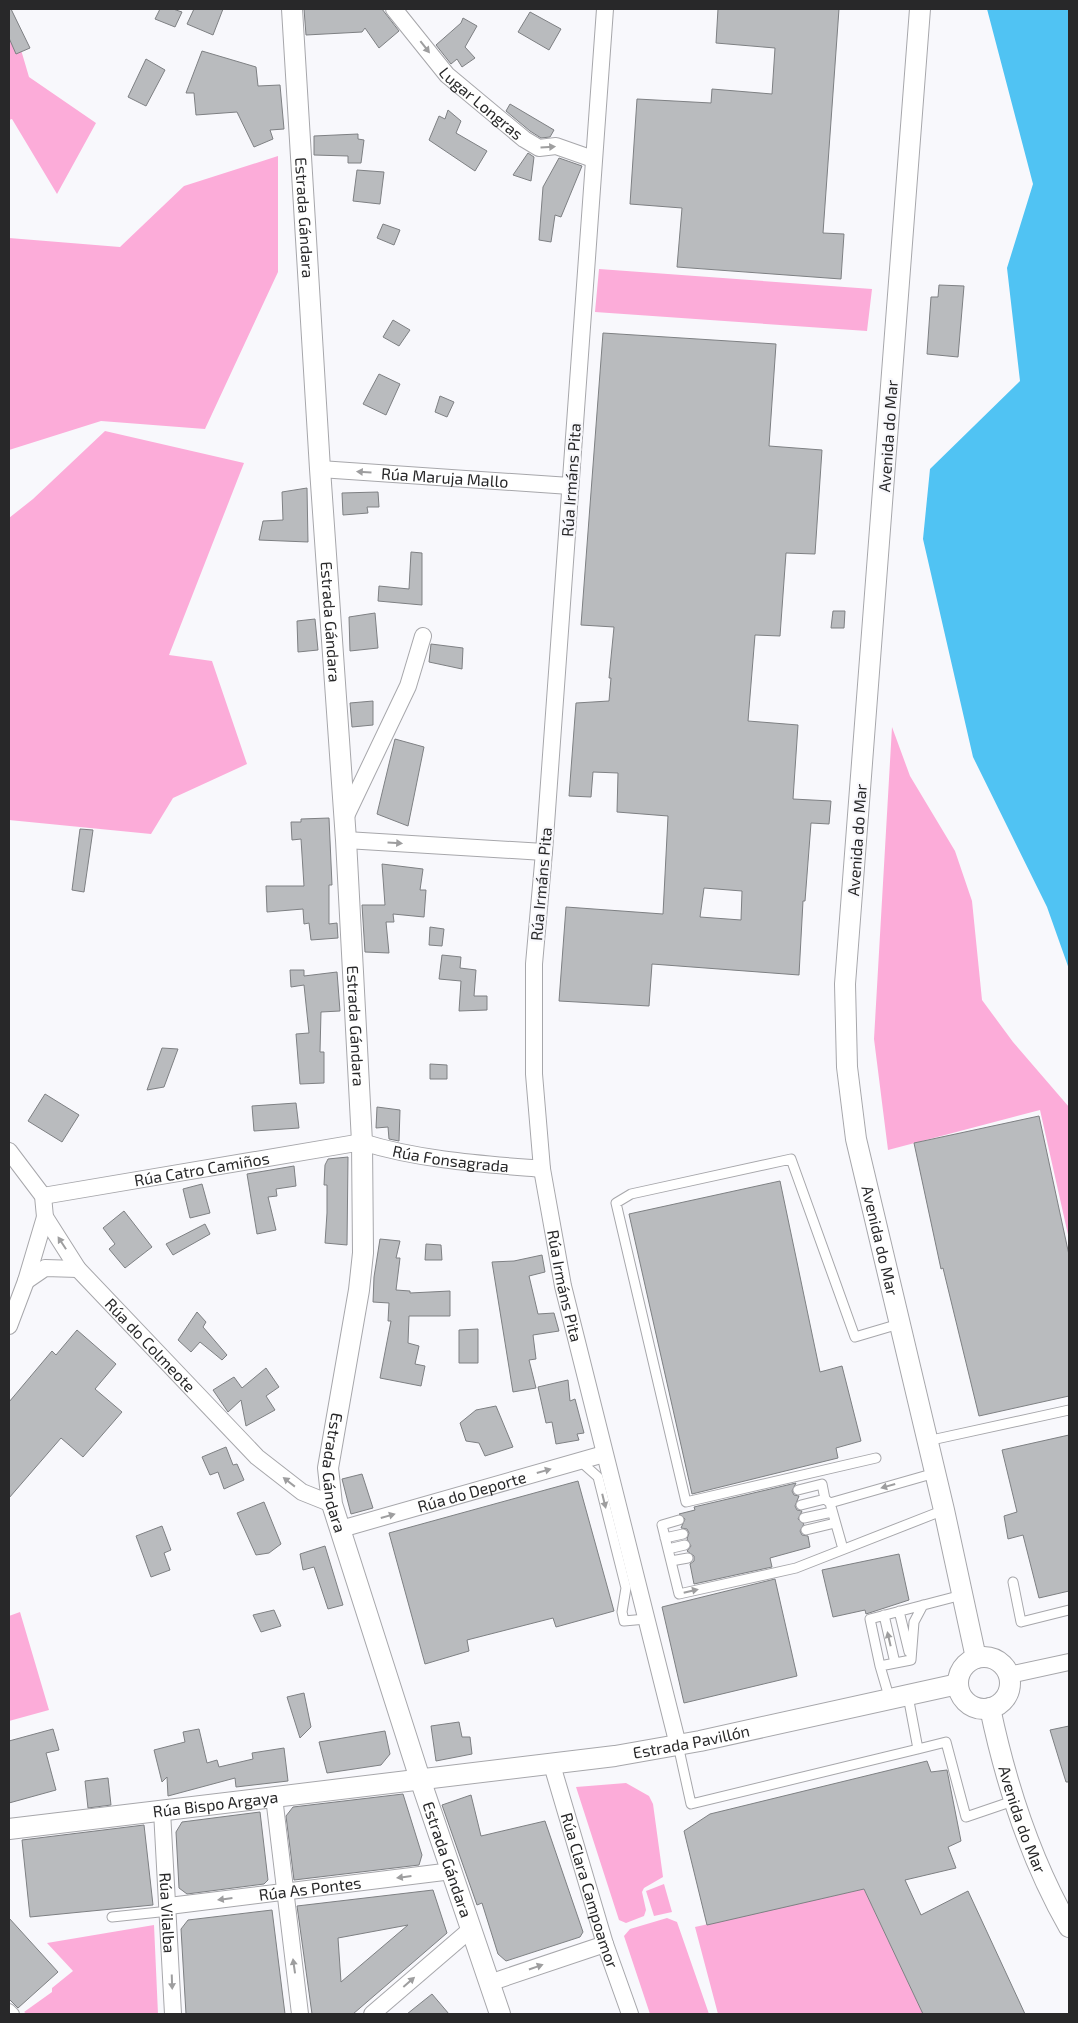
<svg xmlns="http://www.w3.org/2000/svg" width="1078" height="2023" font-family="'Exo 2',sans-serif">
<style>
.green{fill:#fcacd9}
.water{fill:#50c3f3}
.building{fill:#b9bbbe;stroke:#7e8083;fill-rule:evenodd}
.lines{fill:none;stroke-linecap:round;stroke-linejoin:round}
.service-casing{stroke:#a7a7ab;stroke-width:11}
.pedestrian-casing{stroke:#a7a7ab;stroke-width:14}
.minor-casing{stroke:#a7a7ab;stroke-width:18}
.tertiary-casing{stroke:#a7a7ab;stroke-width:22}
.service{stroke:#fff;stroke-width:9}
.pedestrian{stroke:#fff;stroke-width:12}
.minor{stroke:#fff;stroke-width:16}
.tertiary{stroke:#fff;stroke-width:20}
.oneway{fill:#9e9e9f}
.labels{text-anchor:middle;stroke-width:4.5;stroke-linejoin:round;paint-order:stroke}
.street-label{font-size:16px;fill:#282829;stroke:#f8f8fc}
</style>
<rect width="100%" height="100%" fill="#f8f8fc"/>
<!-- green -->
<path class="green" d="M 9,9 L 29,77 L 96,123 L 57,194 L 12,119 L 9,120 Z
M 278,156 L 278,272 L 205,429 L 101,421 L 9,450 L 9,238 L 120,247 L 184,186 Z
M 599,269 L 872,289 L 867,331 L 595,312 Z
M 105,431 L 244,463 L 169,655 L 212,661 L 247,764 L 173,798 L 151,834 L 9,820 L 9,518 L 33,499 Z
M 892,727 L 910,776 L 955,851 L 972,901 L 982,1000 L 1013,1042 L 1069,1107 L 1069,1239 L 1040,1110 L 888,1150 L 874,1039 Z
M 20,1612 L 49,1710 L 9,1721 L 9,1616 Z
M 626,1783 L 649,1796 L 653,1804 L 663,1877 L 644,1888 L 642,1892 L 646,1910 L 644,1916 L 626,1923 L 619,1920 L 576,1787 Z
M 664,1884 L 672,1912 L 654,1916 L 646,1891 Z
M 864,1889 L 923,2014 L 718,2014 L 695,1927 Z
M 667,1918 L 677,1922 L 709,2014 L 650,2014 L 624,1936 L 630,1929 Z
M 154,1925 L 158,2014 L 27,2014 L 24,2012 L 52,1992 L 52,1988 L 73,1971 L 47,1943 Z"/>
<!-- water -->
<path class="water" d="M 987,9 L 1069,9 L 1069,969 L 1047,907 L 973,757 L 923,539 L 930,469 L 1020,381 L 1007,268 L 1033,184 Z"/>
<!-- building -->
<path class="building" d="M 9,9 L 11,9 L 30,48 L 16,54 L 9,38 Z
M 160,9 L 173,9 L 182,12 L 175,27 L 155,19 Z
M 194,9 L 223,9 L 213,35 L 187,24 Z
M 304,9 L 382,9 L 399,31 L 379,48 L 365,28 L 362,32 L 306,35 Z
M 718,9 L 839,9 L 823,233 L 844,234 L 841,279 L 677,267 L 682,208 L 630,204 L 637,99 L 711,103 L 712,89 L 772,94 L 775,48 L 716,43 Z
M 530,12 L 561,29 L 549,50 L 518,32 Z
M 463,18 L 477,26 L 465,47 L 475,58 L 462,67 L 457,59 L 451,64 L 436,45 L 461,23 Z
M 202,51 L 256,67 L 258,86 L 280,85 L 284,129 L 270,130 L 273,139 L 254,147 L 237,112 L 196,115 L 194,93 L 186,93 Z
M 146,59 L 165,70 L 146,106 L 128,97 Z
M 510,104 L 554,130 L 550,137 L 541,138 L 530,131 L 506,111 Z
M 448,110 L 461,121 L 456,133 L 487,151 L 475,171 L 429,140 L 439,116 L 445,119 Z
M 358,134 L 358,139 L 364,140 L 361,163 L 348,163 L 348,156 L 314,155 L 314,136 Z
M 528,153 L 534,157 L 531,181 L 513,175 Z
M 559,158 L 582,166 L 561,217 L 555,215 L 551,242 L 539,240 L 543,187 Z
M 357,170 L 384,172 L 380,204 L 353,201 Z
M 383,224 L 400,230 L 394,245 L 377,238 Z
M 939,285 L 964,286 L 958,357 L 927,354 L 931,297 L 938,297 Z
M 393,320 L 410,330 L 399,346 L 383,337 Z
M 603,333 L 776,344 L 769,446 L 822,450 L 815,554 L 786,553 L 780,636 L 755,635 L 748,721 L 798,725 L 793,799 L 831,801 L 829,824 L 811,823 L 805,901 L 803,901 L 799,975 L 652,964 L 649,1006 L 559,1001 L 566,907 L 663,914 L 668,816 L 617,812 L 618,773 L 593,772 L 591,797 L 569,796 L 576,703 L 609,701 L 611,678 L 609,678 L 614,627 L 581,625 ZM 704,888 L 742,891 L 741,920 L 700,917 Z
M 379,374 L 400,384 L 386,415 L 363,404 Z
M 440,396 L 454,402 L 447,417 L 435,412 Z
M 307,488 L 308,542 L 259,540 L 263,521 L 283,520 L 282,492 Z
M 378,492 L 379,507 L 367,507 L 368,513 L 343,515 L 342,493 Z
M 411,552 L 422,553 L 422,605 L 378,601 L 379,586 L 409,589 Z
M 833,611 L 845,611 L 844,628 L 831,628 Z
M 375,613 L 378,648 L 350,651 L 349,617 Z
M 315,619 L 318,650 L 298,652 L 297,621 Z
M 431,644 L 463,648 L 462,669 L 429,662 Z
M 373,701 L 373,725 L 352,727 L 350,703 Z
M 395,739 L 424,747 L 408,826 L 377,814 Z
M 329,818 L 332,885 L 329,885 L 329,924 L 337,923 L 338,938 L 311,940 L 309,923 L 304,924 L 303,909 L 267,912 L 266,886 L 304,886 L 301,839 L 292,840 L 291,822 L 301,822 L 301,819 Z
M 80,829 L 93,830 L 84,892 L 72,890 Z
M 382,864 L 423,869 L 420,890 L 426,890 L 424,917 L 393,914 L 394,922 L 386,922 L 389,953 L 365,952 L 362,905 L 385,905 Z
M 430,927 L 444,929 L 442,946 L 429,945 Z
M 442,955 L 461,957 L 460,968 L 476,970 L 474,996 L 487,996 L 487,1010 L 459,1011 L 461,981 L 439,979 Z
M 290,970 L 304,970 L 304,976 L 337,972 L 340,1011 L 321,1012 L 320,1052 L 324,1052 L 324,1083 L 300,1084 L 296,1034 L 309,1033 L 304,985 L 291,987 Z
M 162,1048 L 178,1049 L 164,1087 L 147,1090 Z
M 430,1064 L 447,1065 L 447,1079 L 430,1079 Z
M 45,1094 L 79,1115 L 62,1142 L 28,1121 Z
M 296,1103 L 299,1128 L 254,1131 L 252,1106 Z
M 377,1107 L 400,1110 L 399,1141 L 389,1139 L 388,1127 L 376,1128 Z
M 1039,1116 L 1069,1255 L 1069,1396 L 979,1416 L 943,1268 L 941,1269 L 914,1143 Z
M 348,1157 L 347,1245 L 325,1243 L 327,1213 L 327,1185 L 324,1185 L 325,1165 L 328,1159 Z
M 294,1166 L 296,1186 L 276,1189 L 277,1196 L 268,1197 L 276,1230 L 257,1234 L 247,1174 Z
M 780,1181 L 820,1372 L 842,1366 L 861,1441 L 836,1448 L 838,1458 L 692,1494 L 629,1214 Z
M 202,1184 L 210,1213 L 190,1218 L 183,1189 Z
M 124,1211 L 152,1247 L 125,1268 L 109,1249 L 115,1244 L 103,1228 Z
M 205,1224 L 210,1234 L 173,1255 L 166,1244 Z
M 380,1239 L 400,1241 L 396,1258 L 400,1258 L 396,1290 L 410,1291 L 410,1293 L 450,1291 L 450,1316 L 409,1316 L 408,1343 L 419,1346 L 415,1364 L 425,1366 L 421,1386 L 380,1378 L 391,1321 L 388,1321 L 389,1303 L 373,1302 L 374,1277 Z
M 426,1244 L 441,1245 L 442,1260 L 425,1260 Z
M 542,1255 L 545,1272 L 529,1276 L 538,1314 L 554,1313 L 559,1331 L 533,1335 L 536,1359 L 529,1360 L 536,1388 L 513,1392 L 492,1262 L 514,1261 Z
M 197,1312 L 206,1322 L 203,1327 L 227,1355 L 222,1360 L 200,1342 L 191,1352 L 178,1340 Z
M 478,1329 L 478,1363 L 459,1363 L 459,1330 Z
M 77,1330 L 116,1364 L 95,1389 L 122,1412 L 83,1457 L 61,1438 L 9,1498 L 9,1402 L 52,1351 L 56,1355 Z
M 266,1368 L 279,1387 L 266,1396 L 275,1410 L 246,1426 L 241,1400 L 228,1412 L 213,1390 L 234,1377 L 242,1388 Z
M 568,1380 L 570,1401 L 575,1399 L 584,1433 L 577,1434 L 579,1440 L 556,1444 L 552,1422 L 546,1423 L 538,1387 Z
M 496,1406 L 513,1447 L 485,1456 L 479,1443 L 466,1441 L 460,1423 L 476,1410 Z
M 1069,1435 L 1069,1591 L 1039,1598 L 1023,1535 L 1008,1539 L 1004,1516 L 1017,1512 L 1002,1450 Z
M 226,1447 L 233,1465 L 237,1464 L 244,1480 L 224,1489 L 218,1472 L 210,1475 L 202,1457 Z
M 362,1474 L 373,1508 L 351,1514 L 342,1479 Z
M 578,1481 L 614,1611 L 556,1627 L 553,1618 L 467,1640 L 469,1651 L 425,1664 L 389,1533 Z
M 796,1483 L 792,1491 L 794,1495 L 799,1496 L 795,1506 L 797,1510 L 802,1511 L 798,1519 L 804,1524 L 800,1531 L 802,1535 L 808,1536 L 810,1547 L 770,1558 L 772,1567 L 694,1584 L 690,1564 L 694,1561 L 694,1556 L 687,1551 L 691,1546 L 687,1539 L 689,1533 L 687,1529 L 681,1528 L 685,1519 L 679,1514 L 695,1510 L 694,1507 Z
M 264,1502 L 281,1544 L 269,1553 L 256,1555 L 237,1513 Z
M 162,1526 L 171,1550 L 164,1553 L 170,1570 L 151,1577 L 136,1536 Z
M 325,1546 L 343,1605 L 328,1609 L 314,1567 L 303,1570 L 300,1554 Z
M 899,1554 L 909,1600 L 866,1614 L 865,1610 L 833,1617 L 822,1570 Z
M 775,1579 L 797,1676 L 684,1703 L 662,1607 Z
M 274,1610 L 281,1626 L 261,1632 L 253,1615 Z
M 304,1693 L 311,1727 L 300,1738 L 287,1697 Z
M 459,1722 L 462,1737 L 470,1737 L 472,1754 L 436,1761 L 431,1726 Z
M 1069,1726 L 1069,1782 L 1066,1782 L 1050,1730 Z
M 53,1729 L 59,1750 L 46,1753 L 56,1790 L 9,1803 L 9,1741 Z
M 199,1729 L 207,1763 L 217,1760 L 219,1767 L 253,1759 L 252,1753 L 284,1748 L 288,1781 L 236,1787 L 235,1778 L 168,1796 L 167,1777 L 162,1782 L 154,1750 L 185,1742 L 183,1732 Z
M 385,1731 L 390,1754 L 381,1765 L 327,1773 L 319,1742 Z
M 927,1761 L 931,1772 L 947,1770 L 961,1841 L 948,1847 L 956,1868 L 905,1880 L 921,1915 L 968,1891 L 1025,2014 L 923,2014 L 864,1889 L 707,1925 L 684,1831 L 710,1814 Z
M 108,1778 L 111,1805 L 88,1808 L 85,1781 Z
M 403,1794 L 422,1855 L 419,1865 L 294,1880 L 286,1816 L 293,1807 Z
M 471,1795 L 481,1836 L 545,1821 L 583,1932 L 580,1937 L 506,1961 L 498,1954 L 482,1903 L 477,1905 L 442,1805 Z
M 260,1812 L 268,1880 L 264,1884 L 187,1894 L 179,1888 L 176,1832 L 182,1822 Z
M 144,1825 L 153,1905 L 30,1917 L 22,1840 Z
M 433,1890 L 447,1933 L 353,2014 L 312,2014 L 297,1906 ZM 408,1925 L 341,1982 L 338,1938 Z
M 272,1910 L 285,2014 L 186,2014 L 181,1929 L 188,1920 Z
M 9,1918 L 58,1972 L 18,2008 L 9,1999 Z
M 432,1994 L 449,2014 L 407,2014 Z"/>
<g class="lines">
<defs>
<path id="service" d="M 927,1441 L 1069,1410
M 876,1458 L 686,1502 L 616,1203 L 631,1194 L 791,1159 L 855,1337 L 899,1324
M 580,1461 L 598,1477 L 626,1588 L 622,1612 L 624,1621 L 646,1619
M 798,1490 L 822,1484 L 825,1499 L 830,1503
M 801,1505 L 825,1499
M 804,1518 L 832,1512
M 679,1520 L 662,1525 L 679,1594 L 796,1568 L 944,1510
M 806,1530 L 835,1523
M 665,1538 L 683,1534
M 668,1549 L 685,1545
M 843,1549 L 830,1503 L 935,1473
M 671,1561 L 688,1558
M 1013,1582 L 1021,1622 L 1069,1610
M 899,1611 L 909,1652
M 884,1615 L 895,1663
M 911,1660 L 914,1622 L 923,1605
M 880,1666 L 911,1660
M 890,1700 L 880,1666 L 870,1619 L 962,1595
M 678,1745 L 691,1804 L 918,1749 L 908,1696
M 918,1749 L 946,1742 L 966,1817 L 1013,1801
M 112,1917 L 169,1911"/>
<path id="pedestrian" d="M 9,2010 L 13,2014"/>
<g id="minor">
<path id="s1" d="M 394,9 L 447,75 L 524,139 L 539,148 L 556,146 L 593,159"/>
<path id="s2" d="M 605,9 L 544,852 L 534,964 L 534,1074 L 542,1169 L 563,1286 L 678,1745"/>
<path id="s3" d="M 320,469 L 570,486"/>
<path d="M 345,818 L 408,686 L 423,636"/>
<path d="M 346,840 L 544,852"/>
<path id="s4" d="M 9,1151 L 43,1196 L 45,1217 L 78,1269 L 257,1457 L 302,1492 L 332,1504"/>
<path id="s5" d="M 43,1196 L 362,1142 C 419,1160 482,1164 542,1169"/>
<path d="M 26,1281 L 45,1268 L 78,1269"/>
<path d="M 9,1326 L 26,1281 L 45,1217"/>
<path id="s6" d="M 341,1529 L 604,1454"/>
<path d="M 1009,1675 L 1069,1662"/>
<path id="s7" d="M 552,1765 L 605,1944 L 630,2014"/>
<path d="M 274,1797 L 300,2014"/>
<path id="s8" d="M 162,1811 L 173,2014"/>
<path id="s9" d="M 169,1906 L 452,1871"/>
<path d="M 489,1983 L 605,1944"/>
<path d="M 372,2014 L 471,1929"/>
</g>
<g id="tertiary">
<path id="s10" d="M 292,9 L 320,469 L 346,840 L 362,1142 L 363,1253 L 359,1290 L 328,1468 L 332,1504 L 420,1779 L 500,2014"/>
<path id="s11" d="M 920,9 L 845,984 L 847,1067 L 856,1139 L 944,1510 L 976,1658"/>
<circle cx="984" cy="1683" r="26"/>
<path id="s12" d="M 990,1708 C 1006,1784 1030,1859 1069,1927"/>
<path id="s13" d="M 9,1829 L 615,1756 L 700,1741 L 958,1684"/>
</g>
</defs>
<!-- service casing -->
<use href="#service" class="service-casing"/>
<!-- pedestrian casing -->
<use href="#pedestrian" class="pedestrian-casing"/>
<!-- minor casing -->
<use href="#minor" class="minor-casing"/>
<!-- tertiary casing -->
<use href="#tertiary" class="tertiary-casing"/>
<!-- service -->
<use href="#service" class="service"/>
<!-- pedestrian -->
<use href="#pedestrian" class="pedestrian"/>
<!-- minor -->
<use href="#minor" class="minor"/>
<!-- tertiary -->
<use href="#tertiary" class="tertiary"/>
</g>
<!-- one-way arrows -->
<defs><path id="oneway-solid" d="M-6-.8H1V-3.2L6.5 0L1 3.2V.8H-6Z" transform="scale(1.25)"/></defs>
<g class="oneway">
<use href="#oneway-solid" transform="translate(425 47) rotate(52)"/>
<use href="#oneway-solid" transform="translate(548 147) rotate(-4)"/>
<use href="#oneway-solid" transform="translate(364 472) rotate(-176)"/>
<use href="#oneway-solid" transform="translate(395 843) rotate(4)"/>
<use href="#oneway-solid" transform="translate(62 1243) rotate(-123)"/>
<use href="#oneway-solid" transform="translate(544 1471) rotate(-16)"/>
<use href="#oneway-solid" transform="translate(289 1482) rotate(-142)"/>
<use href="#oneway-solid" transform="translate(888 1486) rotate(164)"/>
<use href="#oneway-solid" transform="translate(604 1501) rotate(76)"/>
<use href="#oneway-solid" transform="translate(388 1516) rotate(-16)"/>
<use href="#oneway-solid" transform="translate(691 1591) rotate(-13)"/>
<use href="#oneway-solid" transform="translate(889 1639) rotate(-103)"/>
<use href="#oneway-solid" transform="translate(404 1877) rotate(173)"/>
<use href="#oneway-solid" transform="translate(225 1899) rotate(173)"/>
<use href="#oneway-solid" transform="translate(294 1966) rotate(-98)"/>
<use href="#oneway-solid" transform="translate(536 1967) rotate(-19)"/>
<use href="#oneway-solid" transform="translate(172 1982) rotate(88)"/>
<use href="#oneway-solid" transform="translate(409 1982) rotate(-41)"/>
</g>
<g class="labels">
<!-- street labels -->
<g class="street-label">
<text dy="6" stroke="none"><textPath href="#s1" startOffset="129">Lugar Longras</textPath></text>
<text dy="6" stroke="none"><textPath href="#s10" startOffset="209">Estrada Gándara</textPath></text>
<text transform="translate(888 436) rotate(-86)" y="6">Avenida do Mar</text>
<text dy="6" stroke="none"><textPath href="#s3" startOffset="125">Rúa Maruja Mallo</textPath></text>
<text transform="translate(571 480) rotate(-86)" y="6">Rúa Irmáns Pita</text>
<text dy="6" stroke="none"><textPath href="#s10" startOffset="614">Estrada Gándara</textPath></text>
<text transform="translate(857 840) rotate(-86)" y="6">Avenida do Mar</text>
<text transform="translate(541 884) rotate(-85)" y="6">Rúa Irmáns Pita</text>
<text dy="6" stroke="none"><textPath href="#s10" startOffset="1019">Estrada Gándara</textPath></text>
<text dy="6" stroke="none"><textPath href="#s5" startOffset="414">Rúa Fonsagrada</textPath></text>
<text dy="6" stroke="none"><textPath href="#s5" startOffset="161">Rúa Catro Camiños</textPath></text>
<text dy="6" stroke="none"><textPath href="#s11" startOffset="1238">Avenida do Mar</textPath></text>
<text dy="6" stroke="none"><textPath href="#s2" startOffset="1282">Rúa Irmáns Pita</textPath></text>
<text dy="6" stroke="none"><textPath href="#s4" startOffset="244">Rúa do Colmeote</textPath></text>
<text dy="6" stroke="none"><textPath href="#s10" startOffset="1469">Estrada Gándara</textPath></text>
<text dy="6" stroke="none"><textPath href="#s6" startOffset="136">Rúa do Deporte</textPath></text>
<text dy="6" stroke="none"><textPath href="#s13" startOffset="688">Estrada Pavillón</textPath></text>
<text dy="6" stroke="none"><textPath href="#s13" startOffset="208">Rúa Bispo Argaya</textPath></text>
<text dy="6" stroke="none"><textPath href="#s12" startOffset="116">Avenida do Mar</textPath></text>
<text dy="6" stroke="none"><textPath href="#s10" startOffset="1874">Estrada Gándara</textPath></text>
<text dy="6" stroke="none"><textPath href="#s9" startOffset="142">Rúa As Pontes</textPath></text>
<text dy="6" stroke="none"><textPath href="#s7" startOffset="131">Rúa Clara Campoamor</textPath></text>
<text dy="6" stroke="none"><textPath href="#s8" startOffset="102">Rúa Vilalba</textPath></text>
</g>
</g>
<!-- border -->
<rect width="1078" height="2023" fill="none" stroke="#282829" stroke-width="20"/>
</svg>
